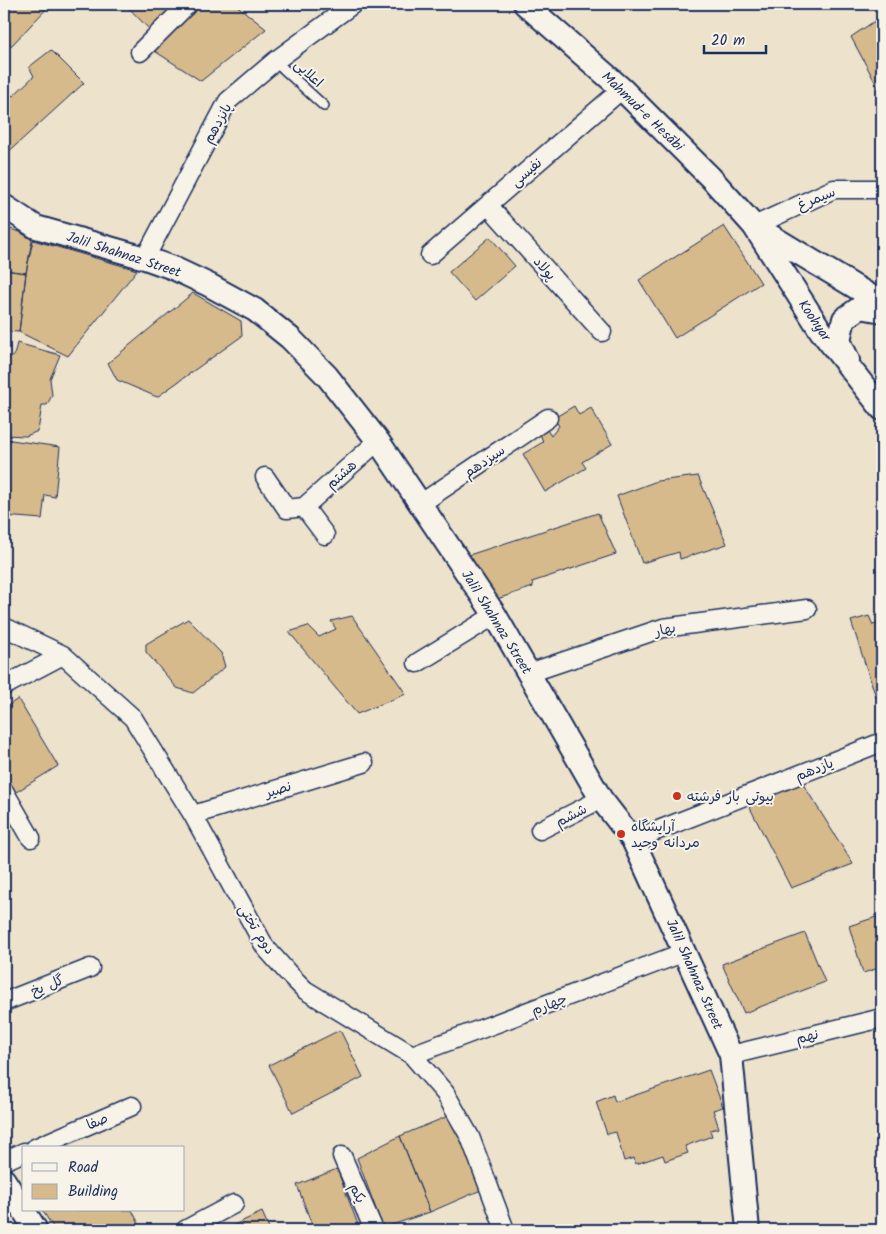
<svg xmlns="http://www.w3.org/2000/svg" width="886" height="1234" font-family="Kalam,'Playpen Sans Arabic',sans-serif">
<style>
.building{fill:#d6ba8b;stroke:#1b2f5e}
.lines{fill:none;stroke-linecap:round;stroke-linejoin:round}
.service-casing{stroke:#1b2f5e;stroke-width:12}
.minor-casing{stroke:#1b2f5e;stroke-width:21}
.tertiary-casing{stroke:#1b2f5e;stroke-width:26}
.service{stroke:#f7f3e8;stroke-width:9}
.minor{stroke:#f7f3e8;stroke-width:18}
.tertiary{stroke:#f7f3e8;stroke-width:22}
.poi-dot{fill:#c8321e;stroke:#f7f3e8;stroke-width:2}
.labels{text-anchor:middle;stroke-width:4;stroke-linejoin:round;paint-order:stroke}
.street-label{font-size:14px;fill:#1b2f5e;stroke:#f7f3e8}
.poi-label{font-size:14px;fill:#1b2f5e;stroke:#f7f3e8;text-anchor:start}
</style>
<rect width="100%" height="100%" fill="#ede2cc"/>
<filter id="ink" filterUnits="userSpaceOnUse"><feTurbulence type="fractalNoise" baseFrequency=".02" numOctaves="2"/><feDisplacementMap in="SourceGraphic" scale="10" xChannelSelector="R" yChannelSelector="G"/><feConvolveMatrix kernelMatrix="1 2 1 2 8 2 1 2 1" color-interpolation-filters="sRGB"/></filter>
<g filter="url(#ink)">
<!-- building -->
<path class="building" d="M 4,4 L 51,4 L 11,46 L 4,40 Z
M 125,4 L 175,4 L 149,29 Z
M 203,4 L 235,4 L 266,29 L 201,81 L 153,50 Z
M 882,16 L 882,95 L 851,37 Z
M 51,50 L 84,83 L 4,156 L 4,89 L 13,96 L 34,76 L 29,67 Z
M 724,226 L 761,283 L 675,338 L 639,280 Z
M 4,227 L 20,232 L 32,240 L 26,273 L 4,270 Z
M 490,237 L 515,266 L 475,301 L 449,272 Z
M 33,240 L 137,270 L 68,356 L 19,332 L 26,273 Z
M 4,270 L 26,273 L 19,332 L 4,331 Z
M 193,293 L 241,321 L 242,336 L 157,397 L 117,380 L 108,363 Z
M 17,343 L 60,355 L 50,379 L 52,395 L 47,405 L 42,405 L 38,431 L 26,436 L 4,435 L 4,358 L 14,356 Z
M 574,406 L 579,415 L 591,408 L 612,444 L 582,462 L 586,468 L 545,492 L 523,454 L 543,442 L 540,433 L 547,430 L 551,436 L 559,426 L 554,418 Z
M 4,439 L 60,447 L 55,497 L 45,495 L 42,519 L 4,516 Z
M 698,476 L 727,544 L 680,559 L 679,552 L 642,563 L 617,496 L 657,481 Z
M 598,513 L 616,554 L 532,582 L 533,587 L 497,599 L 469,555 Z
M 352,616 L 406,694 L 357,714 L 289,632 L 308,626 L 319,637 L 336,629 L 331,621 Z
M 869,616 L 873,625 L 882,622 L 882,699 L 877,700 L 851,621 Z
M 188,619 L 221,653 L 225,667 L 193,693 L 177,688 L 146,652 L 146,644 Z
M 18,699 L 58,766 L 13,794 L 4,778 L 4,708 Z
M 803,784 L 853,864 L 791,888 L 746,800 Z
M 882,915 L 882,967 L 863,973 L 849,926 Z
M 805,933 L 825,982 L 744,1013 L 722,964 Z
M 340,1030 L 363,1077 L 293,1113 L 269,1065 Z
M 709,1070 L 723,1107 L 713,1110 L 719,1128 L 710,1130 L 712,1136 L 685,1146 L 688,1153 L 665,1161 L 663,1155 L 636,1164 L 634,1158 L 624,1161 L 616,1132 L 607,1134 L 596,1102 L 613,1095 L 615,1102 Z
M 453,1114 L 481,1190 L 430,1212 L 400,1136 Z
M 400,1136 L 430,1212 L 383,1228 L 357,1158 Z
M 337,1169 L 360,1230 L 314,1230 L 297,1185 Z
M 42,1210 L 132,1210 L 142,1230 L 55,1230 Z
M 262,1212 L 270,1230 L 223,1230 Z"/>
<g class="lines">
<defs>
<path id="service" d="M 275,61 L 324,106"/>
<path id="minor" d="M 140,52 L 188,4
M 488,205 L 602,332
M 754,226 L 834,189 L 882,189
M 430,255 L 622,89
M 145,258 L 228,101 L 275,61 L 353,4
M 265,477 L 287,509 L 304,507 L 325,535
M 420,504 L 548,418
M 304,507 L 378,441
M 4,627 L 63,655 L 133,718 L 193,815 L 265,947 L 288,973 L 305,990 L 412,1055 L 445,1093 L 470,1137 L 505,1230
M 417,663 L 495,615
M 529,673 L 663,628 L 807,609
M 4,686 L 63,655
M 4,791 L 31,838
M 193,815 L 364,763
M 540,830 L 601,799
M 633,840 L 882,742
M 4,1002 L 90,968
M 412,1055 L 685,952
M 731,1055 L 882,1018
M 35,1148 L 132,1106
M 342,1156 L 374,1230
M 4,1161 L 24,1152
M 185,1230 L 234,1204"/>
<path id="tertiary" d="M 525,4 L 622,89 L 711,178 L 754,226 L 821,331 L 882,409
M 4,206 L 36,227 L 145,258 L 173,268 L 209,285 L 255,310 L 290,338 L 327,376 L 378,441 L 495,615 L 601,799 L 633,840 L 731,1055 L 748,1230
M 759,229 L 882,303
M 848,360 L 839,340 L 844,319 L 861,307 L 882,311
M 4,1180 L 36,1230"/>
</defs>
<!-- service casing -->
<use href="#service" class="service-casing"/>
<!-- minor casing -->
<use href="#minor" class="minor-casing"/>
<!-- tertiary casing -->
<use href="#tertiary" class="tertiary-casing"/>
<!-- service -->
<use href="#service" class="service"/>
<!-- minor -->
<use href="#minor" class="minor"/>
<!-- tertiary -->
<use href="#tertiary" class="tertiary"/>
</g>
</g>
<!-- markers -->
<g class="poi-dot">
<circle cx="677" cy="796" r="5"/>
<circle cx="621" cy="834" r="5"/>
</g>
<g class="labels">
<!-- street labels -->
<g class="street-label">
<text transform="translate(309 73) rotate(43)" y="5">اعلایی</text>
<text transform="translate(643 111) rotate(44)" y="5">Mahmud-e Hesābi</text>
<text transform="translate(217 123) rotate(-61)" y="5">پانزدهم</text>
<text transform="translate(526 172) rotate(-41)" y="5">نفیسی</text>
<text transform="translate(816 198) rotate(-22)" y="5">سیمرغ</text>
<text transform="translate(124 254) rotate(18)" y="5">Jalil Shahnaz Street</text>
<text transform="translate(545 268) rotate(48)" y="5">پولاد</text>
<text transform="translate(815 320) rotate(56)" y="5">Koohyar</text>
<text transform="translate(484 461) rotate(-34)" y="5">سیزدهم</text>
<text transform="translate(341 474) rotate(-41)" y="5">هشتم</text>
<text transform="translate(497 622) rotate(58)" y="5">Jalil Shahnaz Street</text>
<text transform="translate(665 629) rotate(-13)" y="5">بهار</text>
<text transform="translate(814 769) rotate(-22)" y="5">یازدهم</text>
<text transform="translate(278 789) rotate(-17)" y="5">نصیر</text>
<text transform="translate(571 815) rotate(-27)" y="5">ششم</text>
<text transform="translate(257 929) rotate(58)" y="5">دوم تختی</text>
<text transform="translate(695 974) rotate(66)" y="5">Jalil Shahnaz Street</text>
<text transform="translate(47 985) rotate(-22)" y="5">گل یخ</text>
<text transform="translate(549 1004) rotate(-21)" y="5">چهارم</text>
<text transform="translate(807 1036) rotate(-14)" y="5">نهم</text>
<text transform="translate(97 1121) rotate(-23)" y="5">صفا</text>
<text transform="translate(358 1193) rotate(66)" y="5">یکم</text>
</g>
<!-- poi labels -->
<g class="poi-label">
<text x="687" y="801">بیوتی بار فرشته</text>
<text x="631" y="831">آرایشگاه<tspan x="631" dy="16">مردانه وحید</tspan></text>
</g>
</g>
<!-- margin -->
<rect width="886" height="1234" fill="none" stroke="#f7f3e8" stroke-width="20"/>
<rect x="10" y="10" width="866" height="1214" fill="none" stroke="#1b2f5e" stroke-width="2" filter="url(#ink)"/>
<!-- legend -->
<rect x="22" y="1146" width="162" height="65" fill="#f7f3e8" stroke="#9fa5b1"/>
<rect x="32" y="1163" width="25" height="8" fill="#f7f3e8" stroke="#9fa5b1"/>
<text x="68" y="1172" font-size="15" fill="#1b2f5e">Road</text>
<rect x="32" y="1184" width="25" height="15" fill="#d6ba8b" stroke="#9fa5b1"/>
<text x="68" y="1196" font-size="15" fill="#1b2f5e">Building</text>
<!-- scale -->
<path d="M704 45v8h62v-8" fill="none" stroke="#1b2f5e" stroke-width="2.5"/>
<text x="711" y="45" font-size="15" fill="#1b2f5e" stroke="#f7f3e8" stroke-width="4" paint-order="stroke">20 m</text>
</svg>
